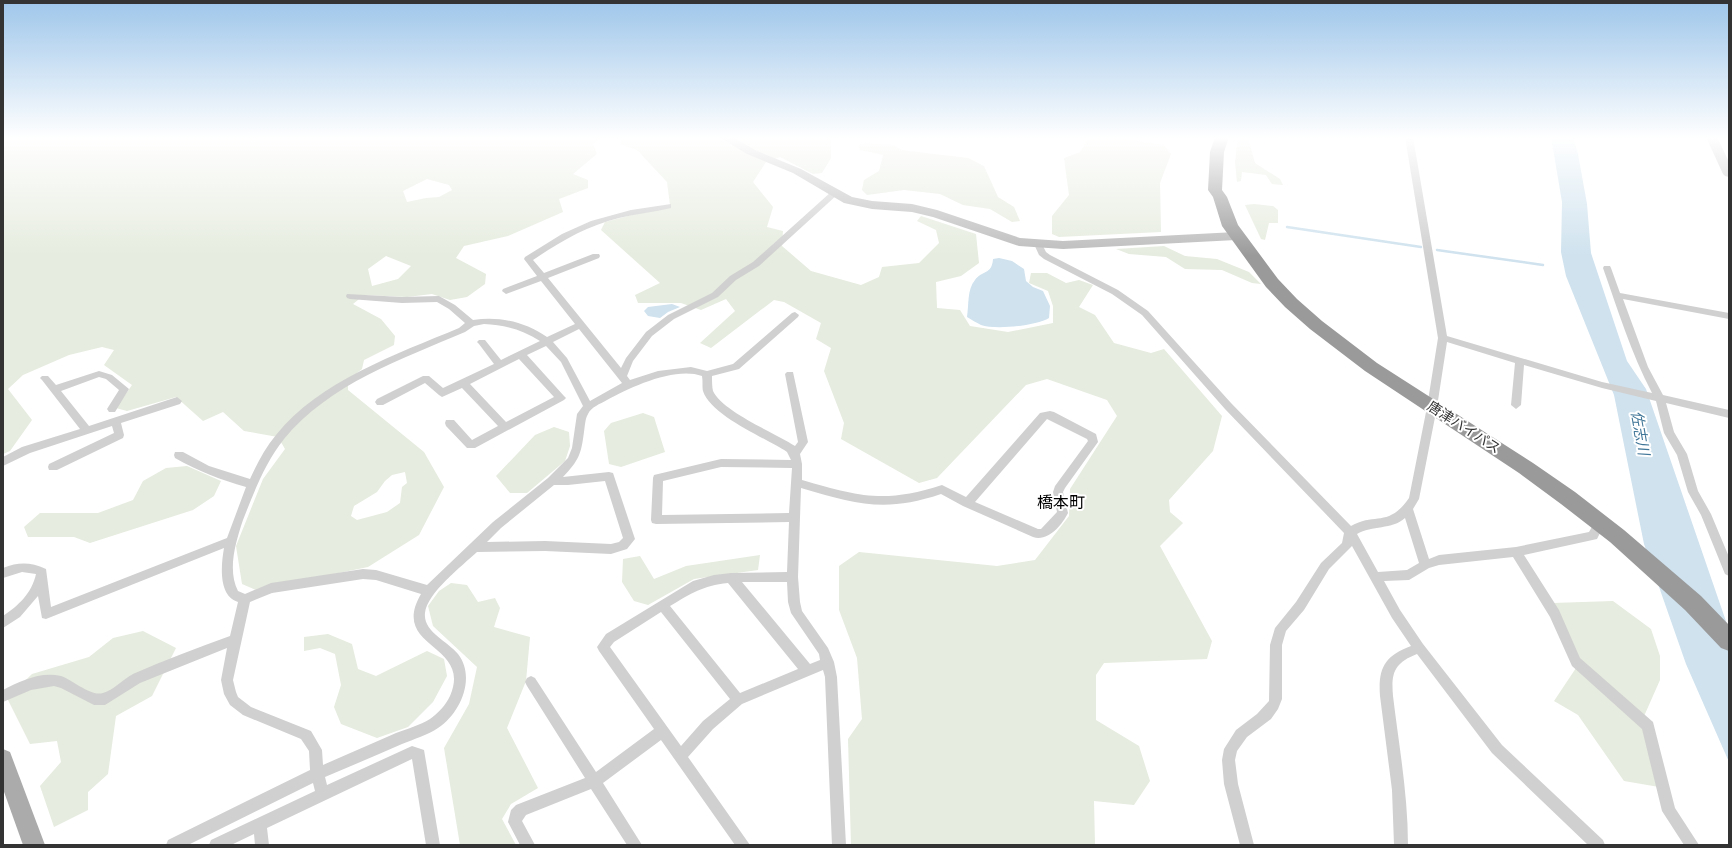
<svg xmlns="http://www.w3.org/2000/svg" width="1732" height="848" font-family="Quicksand,'Noto Sans JP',sans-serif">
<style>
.green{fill:#e6ecdf;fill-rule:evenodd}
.water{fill:#cfe2ee}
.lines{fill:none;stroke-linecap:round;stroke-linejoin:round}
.stream{stroke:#cfe2ee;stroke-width:2.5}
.street{fill:#d0d0d0;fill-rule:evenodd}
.secondary{fill:#bdbdbd;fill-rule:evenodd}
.primary{fill:#ababab;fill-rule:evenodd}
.highway{fill:#9a9a9a;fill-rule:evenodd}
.labels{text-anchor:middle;stroke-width:4;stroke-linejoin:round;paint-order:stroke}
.street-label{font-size:14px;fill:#333;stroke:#fff}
.water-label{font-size:15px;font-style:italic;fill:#3f7597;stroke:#fff}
.quarter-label{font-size:16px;fill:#000;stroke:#fff}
</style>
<rect width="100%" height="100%" fill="#fff"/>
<!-- green -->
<path class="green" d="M 3,137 L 604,137 L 593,144 L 597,154 L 573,174 L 588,180 L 588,188 L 559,199 L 563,212 L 508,236 L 464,246 L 456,258 L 486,274 L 485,284 L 467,297 L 450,300 L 432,294 L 407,297 L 364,295 L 353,304 L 381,319 L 395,336 L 394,345 L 364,360 L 362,369 L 348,380 L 348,390 L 424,452 L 444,487 L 419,535 L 368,567 L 256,590 L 242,584 L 236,546 L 263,479 L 285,449 L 278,437 L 244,431 L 223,412 L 203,421 L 176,397 L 127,411 L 116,408 L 132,385 L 104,365 L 114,350 L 102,347 L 69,355 L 23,375 L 8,389 L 32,420 L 10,451 L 3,454 ZM 427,179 L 449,185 L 452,190 L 439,197 L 426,198 L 407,202 L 403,191 ZM 386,256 L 411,266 L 398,279 L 372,286 L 368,269 ZM 405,472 L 407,483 L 402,487 L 400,503 L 387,512 L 357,520 L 351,516 L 354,506 L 377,492 L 385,481 L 392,475 Z
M 623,137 L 643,139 L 643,137 L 831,137 L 831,158 L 822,173 L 813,174 L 780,157 L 766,162 L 753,182 L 773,207 L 767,227 L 783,231 L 782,246 L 811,271 L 861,285 L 879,277 L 882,267 L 919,263 L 939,243 L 936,230 L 917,221 L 921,216 L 976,234 L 979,263 L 961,276 L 936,282 L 937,308 L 960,310 L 970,326 L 1008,332 L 1053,323 L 1053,306 L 1048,291 L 1029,283 L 1031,273 L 1047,273 L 1066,283 L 1079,280 L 1093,285 L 1079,307 L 1095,315 L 1114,343 L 1151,353 L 1164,349 L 1222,416 L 1213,451 L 1169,500 L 1170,512 L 1183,523 L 1160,546 L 1212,641 L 1207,659 L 1104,663 L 1096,675 L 1096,720 L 1139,746 L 1150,781 L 1134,805 L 1094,801 L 1095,845 L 851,845 L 848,739 L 862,719 L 857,658 L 839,610 L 839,566 L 859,552 L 997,566 L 1035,560 L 1069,516 L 1070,489 L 1117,416 L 1107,400 L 1047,379 L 1026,385 L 937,478 L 919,483 L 841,439 L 844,423 L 824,371 L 831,348 L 816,339 L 821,323 L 784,302 L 774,300 L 711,348 L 700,343 L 735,311 L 726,299 L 701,310 L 681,303 L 638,303 L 635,295 L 660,283 L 601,230 L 605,222 L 670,205 L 667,182 L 637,150 L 620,144 Z
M 1096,137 L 1115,137 L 1164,145 L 1171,154 L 1160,183 L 1161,232 L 1059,237 L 1052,234 L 1052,216 L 1069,195 L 1064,158 L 1080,152 L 1087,140 Z
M 1238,137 L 1248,137 L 1255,163 L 1280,179 L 1283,185 L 1272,184 L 1266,175 L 1242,172 L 1241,181 L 1237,182 L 1235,162 Z
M 864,143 L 894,145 L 902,150 L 968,158 L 984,166 L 998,197 L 1014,207 L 1020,221 L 1012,222 L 990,209 L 963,205 L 940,194 L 904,190 L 867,195 L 862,190 L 864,180 L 879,171 L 883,155 L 860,150 L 858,146 Z
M 1254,204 L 1273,206 L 1278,210 L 1278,223 L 1269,223 L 1265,240 L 1261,239 L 1245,205 Z
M 1164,246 L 1185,256 L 1217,259 L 1249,272 L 1261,284 L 1252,283 L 1222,270 L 1185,269 L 1166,257 L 1129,254 L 1116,249 Z
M 643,413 L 654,417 L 665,452 L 621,467 L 609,464 L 604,431 L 611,423 Z
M 554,427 L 569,432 L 570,446 L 565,461 L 527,493 L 510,493 L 496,476 L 535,435 Z
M 187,466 L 221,481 L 214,496 L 193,510 L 90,543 L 74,537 L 28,537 L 24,527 L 40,513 L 98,513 L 133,500 L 143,481 L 166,468 Z
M 760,555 L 758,570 L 694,579 L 648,605 L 634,601 L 622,582 L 623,559 L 640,556 L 654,579 L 686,566 Z
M 451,583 L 467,585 L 478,602 L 495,598 L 500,608 L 494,627 L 530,637 L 526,681 L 507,728 L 538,788 L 511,804 L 502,819 L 516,845 L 460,845 L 444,748 L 469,704 L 477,667 L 433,626 L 428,606 L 439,591 Z
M 1613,601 L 1651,629 L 1660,656 L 1660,680 L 1641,723 L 1659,787 L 1624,781 L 1578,715 L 1554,701 L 1580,662 L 1553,603 Z
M 143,631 L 176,648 L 152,696 L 116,716 L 108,774 L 88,792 L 88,810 L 54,827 L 40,786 L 61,762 L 57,741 L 30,744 L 7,698 L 32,674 L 89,657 L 113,638 Z
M 328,634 L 352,644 L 358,669 L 376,676 L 427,651 L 444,659 L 447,676 L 433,702 L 408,727 L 377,738 L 341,724 L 334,707 L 341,685 L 335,654 L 320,648 L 304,651 L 304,637 Z"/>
<!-- water -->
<path class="water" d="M 1551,137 L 1573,137 L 1578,154 L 1587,204 L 1591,253 L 1627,361 L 1646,389 L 1729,630 L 1729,762 L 1686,664 L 1644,544 L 1614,395 L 1566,276 L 1561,252 L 1562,202 Z
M 999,258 L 1012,261 L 1024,269 L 1026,281 L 1033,287 L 1043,291 L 1050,306 L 1049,318 C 1036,326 995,330 981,325 C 977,323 972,320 967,317 C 969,305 967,289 975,280 C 982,270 992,275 993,259 Z
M 672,304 L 680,307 L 668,312 L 660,318 L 648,316 L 644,311 L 648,307 Z"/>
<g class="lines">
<!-- stream -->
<path class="stream" d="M 1700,137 L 1703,138
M 1287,227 L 1421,247
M 1437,250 L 1543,265"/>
<!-- street -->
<path class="street" d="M 1405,137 L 1413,137 L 1447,336 L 1602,382 L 1652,393 C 1631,353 1618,310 1603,268 L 1604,266 L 1610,266 L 1611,268 L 1620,293 L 1729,313 L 1729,319 L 1623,299 L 1648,367 L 1663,395 L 1729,410 L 1729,418 L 1666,403 L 1674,432 L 1687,454 L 1698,491 L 1711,514 L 1729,557 L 1729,576 L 1725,574 L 1701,515 L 1688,492 L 1677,455 L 1664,433 L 1656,401 L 1602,388 L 1524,365 L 1521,405 L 1516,409 L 1511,405 L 1515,363 L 1447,342 L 1437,407 L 1419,499 L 1413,509 L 1429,559 L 1439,555 L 1516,547 L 1589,532 L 1596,520 L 1600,519 L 1604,520 L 1605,523 L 1597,539 L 1524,555 L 1559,610 L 1580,658 L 1653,722 L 1675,808 L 1699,845 L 1684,845 L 1662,811 L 1642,729 L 1572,666 L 1550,617 L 1513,557 L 1439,565 L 1429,568 L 1409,580 L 1384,581 L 1400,610 L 1423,644 L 1502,745 L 1603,840 L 1605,845 L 1588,845 L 1492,753 L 1417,654 C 1394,663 1391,673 1393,696 C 1399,746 1408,795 1408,845 L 1394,845 L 1392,790 L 1380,696 C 1378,669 1384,656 1411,646 L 1392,618 L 1352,546 L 1329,569 L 1304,610 L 1286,631 L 1282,645 L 1282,699 L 1278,709 L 1271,719 L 1247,737 L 1237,751 L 1235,760 L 1238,784 L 1254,845 L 1240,845 L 1224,784 L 1222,760 L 1224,749 L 1236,730 L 1257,714 L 1269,701 L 1270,645 L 1275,628 L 1296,602 L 1321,563 L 1342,543 L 1344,533 L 1225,409 L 1142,315 L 1112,294 L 1044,259 L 1039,255 L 1034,244 L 1035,242 L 1041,242 L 1046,252 L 1050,255 L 1118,290 L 1148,311 L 1231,403 L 1351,526 C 1376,512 1388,528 1409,498 L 1427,407 L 1438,338 ZM 1405,518 L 1419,563 L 1407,570 L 1378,572 L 1357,534 C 1372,525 1392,530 1405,518 Z
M 831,192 L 837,192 L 838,194 L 759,266 L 736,280 L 718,297 L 674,319 L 652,336 L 633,361 L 627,376 L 630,380 L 658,371 L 691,367 L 707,371 L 733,364 L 792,313 L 795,312 L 799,315 L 798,317 L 739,369 L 712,376 C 712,381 712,387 713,391 C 723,412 775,433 795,446 L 798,442 L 785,374 L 787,372 L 793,372 L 808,442 L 800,454 L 802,464 L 802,480 C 858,496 884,504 942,485 L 966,497 L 1040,413 L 1050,411 L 1054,412 L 1096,434 L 1098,442 L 1065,488 L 1063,492 L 1068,513 C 1062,525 1048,542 1033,537 L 963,506 L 941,494 C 885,513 856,504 801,488 L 798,577 L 800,602 L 802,611 L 828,648 L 834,662 L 837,677 L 846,845 L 832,845 L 825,677 L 823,670 L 742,704 L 713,729 L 688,757 L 750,845 L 735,845 L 661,740 L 603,783 L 642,845 L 627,845 L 591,789 L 526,815 L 522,821 L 535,845 L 520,845 L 508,822 L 511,810 L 516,805 L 585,778 L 527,686 L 525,682 L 527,678 L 531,676 L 535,678 L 596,772 L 654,729 L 599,651 L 597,647 L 606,634 L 693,581 L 714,575 L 731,573 L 787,572 L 789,522 L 656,524 L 652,523 L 651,520 L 653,478 L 654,475 L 721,459 L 791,460 L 787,452 C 766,438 711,416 703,391 C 702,387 703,381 702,376 C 676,366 630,387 607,400 C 600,404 591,407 588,414 C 585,419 585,426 584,432 C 581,455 579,460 563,477 L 609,472 L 613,473 L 635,539 L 627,549 L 611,554 L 545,551 L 477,552 C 462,566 427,593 425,613 C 423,632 448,641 458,654 C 476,677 461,713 438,728 C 428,735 414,739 402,744 C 377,755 351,766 325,777 L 327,785 L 412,746 L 424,750 L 440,845 L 426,845 L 412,759 L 267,828 L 269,845 L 255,845 L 254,834 L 231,845 L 209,845 L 211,840 L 315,791 L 313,783 L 188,845 L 166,845 L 168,840 L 310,770 L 309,751 L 301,739 L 243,715 L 230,705 L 224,694 L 221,680 L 227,648 L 140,683 L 105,705 L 94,705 L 61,688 L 54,686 L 31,690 L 3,702 L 3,690 C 20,681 41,671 61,676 C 73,680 91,697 103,693 C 114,690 123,679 133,674 C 165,660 197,648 230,636 L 238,602 C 218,596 221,565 224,548 L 46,619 L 42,618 L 38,596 L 20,617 L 3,628 L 3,616 C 18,606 32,593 36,574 L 22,572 L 3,578 L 3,568 C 19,562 30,562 46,569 L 51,607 L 227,538 L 246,487 C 221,480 198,471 175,458 L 174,455 L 175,452 L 183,452 L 209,466 L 250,479 C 257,464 265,448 276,435 C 319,381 397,354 459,328 L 465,323 L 449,309 L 437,302 L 402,303 L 350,299 L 347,298 L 346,296 L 347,294 L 402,297 L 439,296 L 455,305 L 473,320 C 500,316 525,322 547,337 L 575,324 L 541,281 L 506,294 L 502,291 L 503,289 L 537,276 L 524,259 L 525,257 L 562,234 L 591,221 L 631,210 L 671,204 L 671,208 C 654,212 636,214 619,218 C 587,226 561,241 533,260 L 544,273 L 593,254 L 599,254 L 600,256 L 599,258 L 548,278 L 621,368 L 626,358 L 646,332 L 668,315 L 712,293 L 730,276 L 753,262 ZM 484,324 C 505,325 523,330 540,341 L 501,360 L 485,340 L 479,340 L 477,342 L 479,344 L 494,364 L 443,388 L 429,376 L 423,376 L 377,399 L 375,402 L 377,405 L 383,405 L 425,383 L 439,395 L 442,397 L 462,388 L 498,426 L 472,440 L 454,420 L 446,420 L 445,423 L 446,426 L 467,448 L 475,448 L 564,400 L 566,398 L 564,396 L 527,355 L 546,346 L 561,362 L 583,406 L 577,414 L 572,448 L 568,458 L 548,478 L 493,522 L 427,585 L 376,570 L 363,569 L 271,583 L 245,594 L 238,591 C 227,570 236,541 243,520 C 254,492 265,463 284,439 C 329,384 402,359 465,332 L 474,326 ZM 579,329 L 622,383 L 590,401 L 567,358 L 553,342 ZM 519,359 L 554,397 L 506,422 L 470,384 ZM 1047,419 L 1087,439 L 1088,441 L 1055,486 L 1053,492 L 1057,512 L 1041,529 L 1038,529 L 975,502 ZM 721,467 L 792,468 L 789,513 L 662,515 L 663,481 ZM 605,481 L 623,538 L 619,542 L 611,544 L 545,541 L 487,542 L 501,528 L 554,485 L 568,485 ZM 363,579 L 376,580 L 421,594 C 389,649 473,643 450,696 C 446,705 438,713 430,719 C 420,725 407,729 396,733 C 372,744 347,754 323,765 L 322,750 L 311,731 L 251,707 L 238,697 L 236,692 L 233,680 L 250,602 L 272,593 ZM 742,582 L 787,582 L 788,602 L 791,613 L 819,654 L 820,660 L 810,664 ZM 728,583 L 798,669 L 740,693 L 670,606 C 692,593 702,586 728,583 ZM 661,612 L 730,699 L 703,721 L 681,746 L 610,647 L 614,642 Z
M 99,371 L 112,375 L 129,389 L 115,412 L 109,412 L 107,409 L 119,390 L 106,379 L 99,377 L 61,391 L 89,426 L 177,397 L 182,401 L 180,404 L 121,423 L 124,435 L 123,438 L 57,470 L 49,470 L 48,467 L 49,464 L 114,433 L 112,426 L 30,453 L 3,466 L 3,457 L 22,447 L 80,429 L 42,380 L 40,378 L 42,376 L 48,376 L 56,385 Z"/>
<!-- secondary -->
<path class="secondary" d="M 719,137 L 733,137 L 755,150 L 801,169 L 852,197 L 872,201 L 912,204 L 937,210 L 1020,238 L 1063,241 L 1236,232 L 1240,233 L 1242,236 L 1240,239 L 1236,240 L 1063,249 L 1019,246 L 933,217 L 912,212 L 872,209 L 844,203 L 793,173 L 747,154 Z
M 1706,137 L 1717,137 L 1729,162 L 1729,177 L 1725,176 L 1723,174 Z"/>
<!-- primary -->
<path class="primary" d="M 3,749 L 10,752 L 45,845 L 23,845 L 3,789 Z"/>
<!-- highway -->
<path class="highway" d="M 1215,137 L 1229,137 L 1224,152 L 1222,190 L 1227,197 L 1238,225 L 1278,279 L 1297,299 L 1322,321 L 1377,363 L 1533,463 L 1575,492 L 1624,530 L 1701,596 L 1729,625 L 1729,651 L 1721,648 L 1685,610 L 1610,542 L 1561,504 L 1519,473 L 1365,371 L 1310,329 L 1285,307 L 1266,287 L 1222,226 L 1213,197 L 1208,190 L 1210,152 Z"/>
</g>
<!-- sky -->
<linearGradient id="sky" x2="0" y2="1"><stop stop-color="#9ec6ea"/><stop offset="0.54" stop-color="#fff"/><stop offset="1" stop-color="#fff" stop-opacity="0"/></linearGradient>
<rect width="1732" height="256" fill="url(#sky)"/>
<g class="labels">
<!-- street labels -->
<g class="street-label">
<text transform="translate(1464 427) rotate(33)" y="5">唐津バイパス</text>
</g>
<!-- water labels -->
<g class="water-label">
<text transform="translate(1640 433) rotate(80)" y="5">佐志川</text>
</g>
<!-- quarter labels -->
<g class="quarter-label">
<text x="1061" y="508">橋本町</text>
</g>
</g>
<!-- border -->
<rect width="1732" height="848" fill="none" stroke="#333333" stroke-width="8"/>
</svg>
